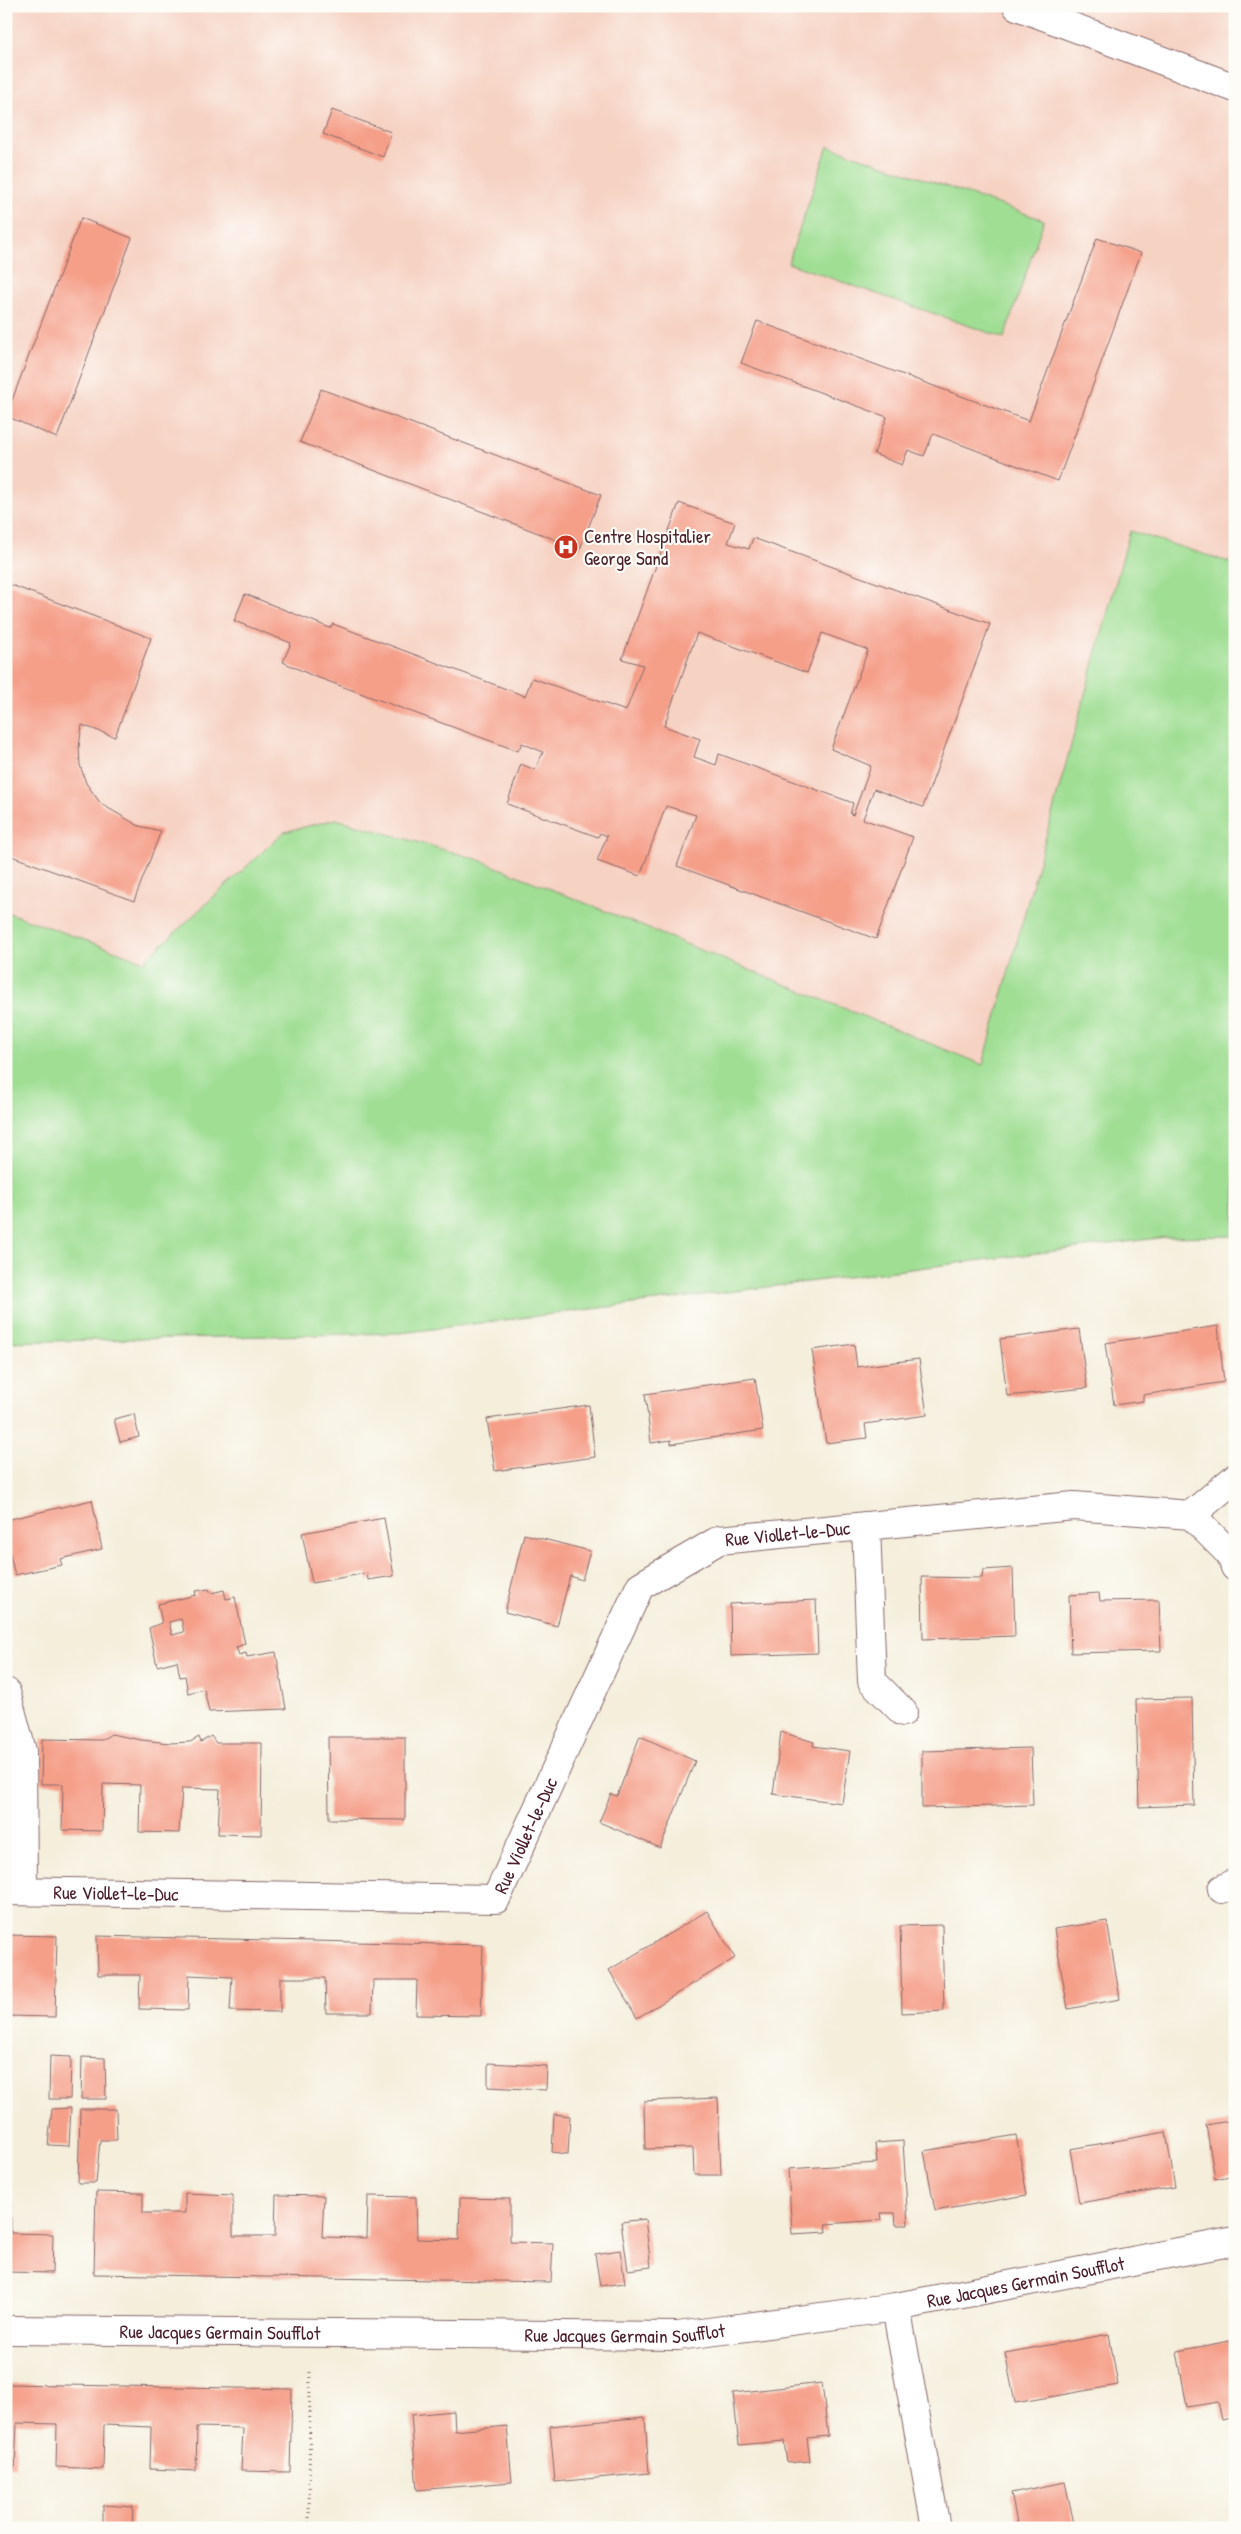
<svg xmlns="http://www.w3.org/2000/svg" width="1241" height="2534" font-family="'Patrick Hand',sans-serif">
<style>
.built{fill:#f6d2c3}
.green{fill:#9fde93;stroke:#747e5f}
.building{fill:#f59f89;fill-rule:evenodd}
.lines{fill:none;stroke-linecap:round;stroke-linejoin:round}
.street-casing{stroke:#866769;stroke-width:30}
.path{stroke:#866769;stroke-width:3;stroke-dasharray:1 4;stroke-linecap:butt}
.street{stroke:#fff;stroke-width:28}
.labels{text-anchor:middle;stroke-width:4.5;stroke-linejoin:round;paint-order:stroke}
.poi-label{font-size:19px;fill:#4a1f2b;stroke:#fdfcf7;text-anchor:start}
.street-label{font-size:19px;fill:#4a1f2b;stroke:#fdfcf7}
</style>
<rect width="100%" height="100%" fill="#fdfcf7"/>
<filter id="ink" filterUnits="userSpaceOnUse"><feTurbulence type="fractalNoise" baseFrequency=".02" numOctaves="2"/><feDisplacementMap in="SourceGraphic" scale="10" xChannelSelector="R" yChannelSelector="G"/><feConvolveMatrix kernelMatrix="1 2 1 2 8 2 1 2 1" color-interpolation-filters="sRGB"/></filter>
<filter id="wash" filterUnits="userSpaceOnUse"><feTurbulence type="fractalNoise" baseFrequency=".0096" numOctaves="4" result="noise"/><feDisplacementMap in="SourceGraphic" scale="20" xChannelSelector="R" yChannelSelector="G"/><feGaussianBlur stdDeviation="1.12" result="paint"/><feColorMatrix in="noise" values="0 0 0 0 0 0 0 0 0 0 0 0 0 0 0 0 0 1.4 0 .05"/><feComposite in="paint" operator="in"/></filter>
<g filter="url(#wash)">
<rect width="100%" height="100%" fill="#f4eedb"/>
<!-- built -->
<path class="built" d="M 6,6 L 1235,6 L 1235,564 L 1130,531 L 983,1066 L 477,859 L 284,832 L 144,961 L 6,912 Z"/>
<!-- green -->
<path class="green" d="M 828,146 L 1044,220 L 1004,338 L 788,263 Z
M 1130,531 L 1235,564 L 1235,1236 L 1166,1237 L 401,1333 L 6,1342 L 6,912 L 144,961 L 284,832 L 336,819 L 477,859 L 983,1065 Z"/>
<g id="blocks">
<!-- building -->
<path class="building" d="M 332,110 L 391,132 L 383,157 L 323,134 Z
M 81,218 L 132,238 L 57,438 L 6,416 Z
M 1097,238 L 1141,253 L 1058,481 L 933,434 L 924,456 L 908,450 L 902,465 L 874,454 L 887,417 L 741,363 L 757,321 L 1029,421 Z
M 321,389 L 601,495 L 580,549 L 300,442 Z
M 1234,453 L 1235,453 L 1235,473 L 1229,471 Z
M 679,503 L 735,523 L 728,543 L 749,549 L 753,538 L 990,624 L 923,807 L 874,789 L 863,819 L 913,837 L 876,939 L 677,866 L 696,815 L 666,806 L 640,876 L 597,861 L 607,836 L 600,833 L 598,837 L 507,804 L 521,764 L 535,770 L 543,752 L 522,743 L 518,751 L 311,675 L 283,662 L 291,643 L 234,621 L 245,594 L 330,628 L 333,624 L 525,696 L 532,678 L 626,711 L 643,665 L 622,659 ZM 697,633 L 807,673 L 822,633 L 868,650 L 831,749 L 871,766 L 853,815 L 850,814 L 853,803 L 719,754 L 716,765 L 694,757 L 700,739 L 664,726 Z
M 6,583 L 151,638 L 115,737 L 82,725 L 79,747 L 80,765 L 86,783 L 101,804 L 139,826 L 161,831 L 134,901 L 6,854 Z
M 1218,1326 L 1224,1382 L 1143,1395 L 1143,1401 L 1114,1405 L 1105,1343 Z
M 1079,1329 L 1087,1388 L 1007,1396 L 1000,1339 Z
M 854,1344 L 857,1367 L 919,1359 L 927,1415 L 865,1424 L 867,1438 L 826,1443 L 812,1350 Z
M 755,1378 L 763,1430 L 671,1444 L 671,1440 L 651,1443 L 645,1394 Z
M 589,1405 L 595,1457 L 495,1471 L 487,1419 Z
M 134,1414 L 139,1437 L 120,1442 L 114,1419 Z
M 92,1500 L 102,1549 L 60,1559 L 62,1565 L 15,1575 L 6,1539 L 6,1520 Z
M 384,1518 L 394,1576 L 368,1580 L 367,1573 L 312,1583 L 302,1533 Z
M 524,1534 L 590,1551 L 582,1580 L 570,1576 L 557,1626 L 505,1612 Z
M 1013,1568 L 1015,1636 L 923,1639 L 922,1577 L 982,1578 L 983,1570 Z
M 209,1589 L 211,1593 L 224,1590 L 226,1599 L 235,1597 L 245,1644 L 236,1647 L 239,1655 L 246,1653 L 247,1657 L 276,1652 L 286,1709 L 209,1712 L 204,1689 L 188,1693 L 185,1676 L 180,1677 L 177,1661 L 157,1666 L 149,1628 L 162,1623 L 158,1604 L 196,1595 L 195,1591 ZM 181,1619 L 184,1632 L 172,1635 L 169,1622 Z
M 1099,1593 L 1100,1601 L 1159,1600 L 1161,1651 L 1071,1653 L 1069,1595 Z
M 816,1600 L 818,1653 L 731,1656 L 730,1604 Z
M 1192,1698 L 1194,1805 L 1139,1807 L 1136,1699 Z
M 781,1732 L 814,1742 L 813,1746 L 850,1751 L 842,1803 L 773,1794 Z
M 111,1734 L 141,1740 L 170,1743 L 190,1742 L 199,1737 L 201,1742 L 211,1736 L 216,1743 L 262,1743 L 261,1835 L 218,1834 L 220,1789 L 182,1788 L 179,1833 L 139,1832 L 140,1785 L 103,1784 L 102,1831 L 62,1830 L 63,1784 L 41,1784 L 42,1739 L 102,1740 Z
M 640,1736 L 695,1761 L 660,1848 L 599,1822 L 611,1794 L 617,1796 Z
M 328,1737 L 405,1737 L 405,1820 L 329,1819 Z
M 1031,1748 L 1033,1805 L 922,1808 L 922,1751 Z
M 707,1911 L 735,1958 L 637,2018 L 609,1970 Z
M 1107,1921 L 1120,1999 L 1068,2009 L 1054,1929 Z
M 942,1925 L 944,2011 L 902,2013 L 900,1926 Z
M 6,1935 L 57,1936 L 55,2017 L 7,2016 Z
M 97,1936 L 483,1945 L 481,2016 L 416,2015 L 417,1980 L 373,1980 L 372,2013 L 326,2013 L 325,1978 L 280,1978 L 280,2012 L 230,2011 L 232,1977 L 189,1975 L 188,2010 L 139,2009 L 140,1975 L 98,1975 Z
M 50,2056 L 71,2057 L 70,2099 L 49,2099 Z
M 82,2057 L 105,2058 L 106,2099 L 81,2099 Z
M 488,2063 L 547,2066 L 546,2090 L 488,2087 Z
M 718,2098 L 721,2175 L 694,2175 L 693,2148 L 645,2149 L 644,2101 Z
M 71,2108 L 69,2146 L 48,2145 L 52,2109 Z
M 80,2109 L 116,2109 L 117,2140 L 100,2140 L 96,2183 L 78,2183 Z
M 554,2114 L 570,2116 L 568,2154 L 552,2152 Z
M 1235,2120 L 1235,2175 L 1215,2179 L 1206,2125 Z
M 1166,2132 L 1175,2187 L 1079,2203 L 1070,2149 Z
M 1016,2135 L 1027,2195 L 935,2211 L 924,2151 Z
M 903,2141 L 908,2225 L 896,2225 L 895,2213 L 881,2213 L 882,2220 L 826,2224 L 827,2232 L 792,2234 L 788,2169 L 877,2163 L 875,2143 Z
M 6,2190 L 11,2191 L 11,2233 L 53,2234 L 52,2273 L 6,2272 Z
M 96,2192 L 143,2193 L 143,2213 L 185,2213 L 185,2193 L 233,2195 L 233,2236 L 275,2236 L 276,2195 L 324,2196 L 322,2237 L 367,2238 L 368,2196 L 416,2197 L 417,2239 L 459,2240 L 460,2198 L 510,2199 L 510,2242 L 553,2243 L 551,2282 L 94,2274 Z
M 645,2219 L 651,2267 L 628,2270 L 621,2222 Z
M 620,2250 L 625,2283 L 600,2286 L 595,2254 Z
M 1109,2334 L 1118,2385 L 1015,2403 L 1005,2353 Z
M 1235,2340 L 1235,2417 L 1222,2420 L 1218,2402 L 1187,2407 L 1177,2351 Z
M 822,2383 L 828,2436 L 807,2438 L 810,2461 L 787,2463 L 784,2441 L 739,2445 L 733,2393 Z
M 6,2384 L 292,2389 L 290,2472 L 241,2471 L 243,2428 L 197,2427 L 196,2471 L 150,2469 L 151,2427 L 104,2425 L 103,2469 L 56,2467 L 57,2424 L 17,2423 L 15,2467 L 6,2467 Z
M 454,2411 L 455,2431 L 507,2426 L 512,2482 L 417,2490 L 411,2415 Z
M 645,2417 L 649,2473 L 555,2482 L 550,2426 Z
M 1065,2482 L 1075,2528 L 1018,2528 L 1011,2493 Z
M 103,2505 L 133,2507 L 132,2528 L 103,2528 Z"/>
</g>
</g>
<g filter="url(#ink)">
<use href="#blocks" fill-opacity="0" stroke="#866769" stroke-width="1"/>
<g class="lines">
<defs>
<g id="street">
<path d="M 1017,6 L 1235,88"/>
<path d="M 1191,1515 L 1235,1478"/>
<path d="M 866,1526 L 872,1681 L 903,1712"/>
<path d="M 6,1692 L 22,1751 L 23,1891"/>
<path d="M 1222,1889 L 1235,1883"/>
<path id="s1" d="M 6,1891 L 496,1899 L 640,1586 L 719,1540 L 1074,1506 L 1191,1515 L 1231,1555 L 1235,1567"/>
<path d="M 896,2307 L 936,2528"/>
<path id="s2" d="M 6,2330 L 678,2336 L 896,2307 L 1235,2241"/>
</g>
</defs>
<!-- street casing -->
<use href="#street" class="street-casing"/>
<!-- path -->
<path class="path" d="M 309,2528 L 310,2368"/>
<!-- street -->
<use href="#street" class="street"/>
</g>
</g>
<!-- icons -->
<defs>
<symbol id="hospital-disc" viewBox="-11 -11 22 22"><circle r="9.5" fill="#c8321e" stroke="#fdfcf7"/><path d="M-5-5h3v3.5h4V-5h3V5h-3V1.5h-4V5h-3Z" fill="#fff"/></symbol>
</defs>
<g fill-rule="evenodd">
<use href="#hospital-disc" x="552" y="533" width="28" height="28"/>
</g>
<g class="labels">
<!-- poi labels -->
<g class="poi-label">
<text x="584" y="543">Centre Hospitalier<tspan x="584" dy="22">George Sand</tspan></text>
</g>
<!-- street labels -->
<g class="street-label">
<text dy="7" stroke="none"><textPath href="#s1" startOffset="995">Rue Viollet-le-Duc</textPath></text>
<text dy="7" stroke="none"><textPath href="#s1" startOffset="560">Rue Viollet-le-Duc</textPath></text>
<text dy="7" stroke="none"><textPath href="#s1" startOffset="110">Rue Viollet-le-Duc</textPath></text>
<text dy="7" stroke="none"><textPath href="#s2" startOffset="1024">Rue Jacques Germain Soufflot</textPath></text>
<text dy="7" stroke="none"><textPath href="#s2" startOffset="214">Rue Jacques Germain Soufflot</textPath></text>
<text dy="7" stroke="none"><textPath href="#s2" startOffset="619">Rue Jacques Germain Soufflot</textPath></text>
</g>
</g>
<!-- margin -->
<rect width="1241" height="2534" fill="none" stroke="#fdfcf7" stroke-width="25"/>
</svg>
